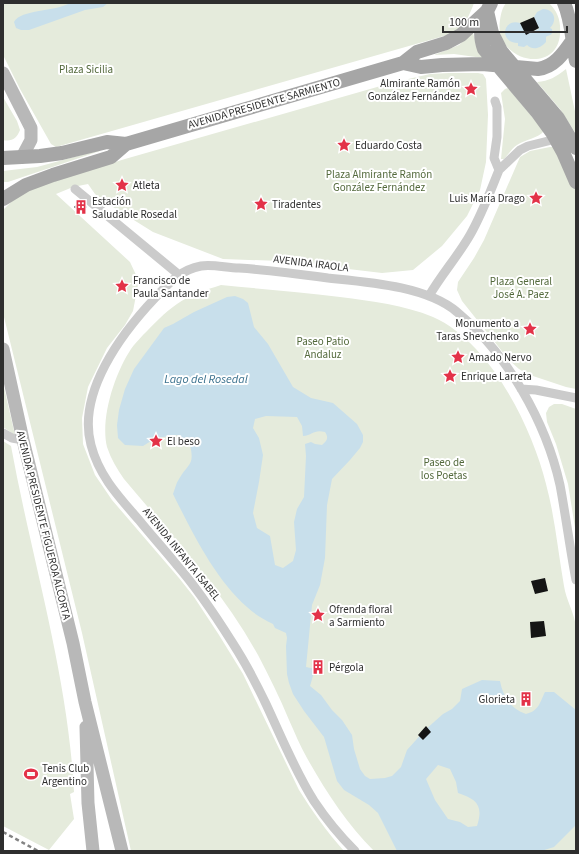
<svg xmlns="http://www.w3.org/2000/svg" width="579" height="854" font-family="'Source Sans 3',sans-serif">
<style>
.green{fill:#e5ebdc}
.water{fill:#c8dfeb;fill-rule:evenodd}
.building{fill:#151515}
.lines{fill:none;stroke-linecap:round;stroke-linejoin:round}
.street{stroke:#cbcbcb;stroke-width:9}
.secondary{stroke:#b8b8b8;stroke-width:13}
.primary{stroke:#a6a6a6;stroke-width:14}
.rail{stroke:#838383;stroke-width:2.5;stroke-dasharray:4 3;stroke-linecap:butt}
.labels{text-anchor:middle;stroke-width:4;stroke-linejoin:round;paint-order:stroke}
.park-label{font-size:11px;fill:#53693c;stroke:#fff}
.poi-label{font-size:11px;fill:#2e2e2e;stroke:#fff;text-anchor:start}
.street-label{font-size:11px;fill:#2e2e2e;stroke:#fff}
.water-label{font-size:12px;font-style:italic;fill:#3d738f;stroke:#fff}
</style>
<rect width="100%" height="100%" fill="#fff"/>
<!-- green -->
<path class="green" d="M 3,3 L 474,3 C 468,19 465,25 451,34 L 56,147 L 51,144 L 20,89 L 3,55 Z
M 506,3 L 549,3 C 558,12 561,21 560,34 C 557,76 493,61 500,20 C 501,14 502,8 506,3 Z
M 473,33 L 477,47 L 483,58 L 454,54 L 434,55 L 459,45 Z
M 566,69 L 576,116 L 576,134 L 560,109 L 537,82 C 549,81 556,77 566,69 Z
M 449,73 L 478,73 L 483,74 L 486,79 L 488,115 L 486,162 L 480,190 L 467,216 L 442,246 L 413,270 L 382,273 L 281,261 L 223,259 L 153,232 L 105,202 L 95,194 L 88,184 L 73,187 L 56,194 L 130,262 L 137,277 L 138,285 L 133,311 L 125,325 L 107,348 L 88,387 L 82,418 L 83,444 L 95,475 L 112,500 L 179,578 L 194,597 L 219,635 L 243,674 L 299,790 C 312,811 327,832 344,851 L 131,851 L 82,633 L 3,313 L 3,211 L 4,209 L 15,198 L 37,186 L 125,159 L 391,83 L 430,74 Z
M 508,88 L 544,131 C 537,139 526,139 517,145 C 512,148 508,155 504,159 L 501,159 L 505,119 L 501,93 L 505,89 Z
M 3,97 L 17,121 L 20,130 C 17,138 12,142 3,140 Z
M 550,147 L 555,147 L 559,152 L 576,190 L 576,389 L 566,387 L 527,374 L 519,369 L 509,360 L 462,301 L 457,290 L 458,282 L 474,258 L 484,240 L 520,157 L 530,151 Z
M 100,150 L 100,151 L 8,182 L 3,182 L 3,171 L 37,167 Z
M 221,285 C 261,289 300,292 340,297 C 372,301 404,305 433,317 C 490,342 532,427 546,484 C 555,517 558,552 564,586 C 566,600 575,614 576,628 C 578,651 576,676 576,700 C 576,750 576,801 576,851 L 374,851 C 347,824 326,792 307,758 C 300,746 295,733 289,720 C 280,698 269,676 258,655 C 222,590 171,535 124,479 C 117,469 111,459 107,447 C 100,418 115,373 131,349 C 134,344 139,340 143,335 C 154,324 164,313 177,304 C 190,295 205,290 221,285 Z
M 3,383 L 15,435 L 3,427 Z
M 554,404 L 562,404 L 576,409 L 576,534 L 568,484 L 556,444 L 547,422 L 546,413 L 549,407 Z
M 3,441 L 11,446 C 32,561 68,675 74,792 L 70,794 L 74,819 L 49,850 L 3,826 Z"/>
<!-- water -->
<path class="water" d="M 70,3 L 108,3 L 103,7 L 85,10 L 29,30 L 21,30 L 16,28 L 14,22 C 21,9 55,12 70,3 Z
M 543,9 C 554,9 558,20 550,28 L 552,29 C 553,37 549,34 546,37 L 546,42 C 541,48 533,51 527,45 L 524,47 L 518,46 L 518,43 C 499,43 502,18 520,23 L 526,34 L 539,29 L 534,17 L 537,12 Z
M 235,296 L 243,299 L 248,303 L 254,327 L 268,344 L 293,387 L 311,398 L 333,403 L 357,424 L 363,435 L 363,442 L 360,448 L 350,460 L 332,479 L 327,505 L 325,558 L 320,585 L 312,605 L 306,667 L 315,669 L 310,686 L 321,695 L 332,710 L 342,720 L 352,735 L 354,749 L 360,769 L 365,776 L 370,779 L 385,778 L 392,776 L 401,767 L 407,750 L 425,730 L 443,714 L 452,709 L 460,701 L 462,689 L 482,680 L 500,681 C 503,697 511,709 526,714 C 539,711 540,702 545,692 L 554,692 L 576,710 L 576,825 L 554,847 L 541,851 L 397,851 L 378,813 L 369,805 L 344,790 L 337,781 L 324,737 L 304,711 L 293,694 L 289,683 L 287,674 L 286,646 L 287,638 L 286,633 L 275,628 L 273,624 C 263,619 254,614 247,607 C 215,579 192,532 173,494 C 175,489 176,483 179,479 C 188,463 195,466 190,445 L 177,435 L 156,438 L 143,446 L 125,445 L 118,438 L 117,425 L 119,410 L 125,389 L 134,369 L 164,328 L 173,324 L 194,312 L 227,297 ZM 266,416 L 297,417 L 302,426 L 303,436 C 313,435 314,429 325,432 C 329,438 327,441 322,445 L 315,444 L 311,442 L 305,444 L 306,456 L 304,497 L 297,509 L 294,522 L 296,550 L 293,561 L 283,568 L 275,565 L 270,536 L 257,528 L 253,513 L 259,482 L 263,455 L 259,438 L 253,428 L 255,419 ZM 438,765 L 450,769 L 456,782 L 458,793 C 476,799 484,805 477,826 L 468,827 L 460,822 L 448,819 L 435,800 L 426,779 Z"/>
<!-- building -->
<path class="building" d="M 534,17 L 539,28 L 526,35 L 520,23 Z
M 80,201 L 87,207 L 81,213 L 74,207 Z
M 545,578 L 548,591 L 535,594 L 531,581 Z
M 544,621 L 546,636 L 531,638 L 530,622 Z
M 426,726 L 431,732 L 423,740 L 418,735 Z"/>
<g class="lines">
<!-- street -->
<path class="street" d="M 499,170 L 520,150 L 528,146 L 556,139
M 75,189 L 178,274
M 429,296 C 441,275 458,256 470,235 C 482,214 490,192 499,170 L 494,158 L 497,137 L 497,107 L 495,101
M 521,389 L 536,390 L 576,398
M 3,433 L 12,438 L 23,440
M 355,851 C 340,836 326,819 314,801 C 295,771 281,736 266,704 C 256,683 245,662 232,642 C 215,615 197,588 176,564 C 164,549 151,535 139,520 C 119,497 99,476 91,445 C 77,393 121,334 155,298 C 169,283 180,270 201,266 C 213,264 227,268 239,268 C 269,270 299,274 328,278 C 367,282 427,286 457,312 C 507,353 546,422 560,485 C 566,517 570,549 576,580"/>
<!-- secondary -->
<path class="secondary" d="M 3,73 L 31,128 L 31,140 L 22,157
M 3,349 L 23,440 L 73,643 L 85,702 L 122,851
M 86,727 L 88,803 L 93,851"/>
<!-- primary -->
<path class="primary" d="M 564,3 C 572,21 572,42 576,61
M 487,11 L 492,33 L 501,51 L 558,118 L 576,148
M 486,13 C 481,28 479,34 484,49 L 537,112 L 553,134 L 563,152 L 576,182
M 403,63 L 421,67 L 442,65 L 482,64 L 538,69 C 554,67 563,54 572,41
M 3,158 L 40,156 L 62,153 L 107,142 L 126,144 L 403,63 L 417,52 L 446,43 L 461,35 L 487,11 L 491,3
M 3,199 L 26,185 L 53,175 L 111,157 L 126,144"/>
<!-- rail -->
<path class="rail" d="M 3,832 L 38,851"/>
</g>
<!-- icons -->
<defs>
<symbol id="sight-bare" viewBox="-9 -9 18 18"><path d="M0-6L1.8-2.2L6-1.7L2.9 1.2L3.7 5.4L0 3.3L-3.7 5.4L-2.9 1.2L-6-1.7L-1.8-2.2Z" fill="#e33248" stroke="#fff" stroke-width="2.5" paint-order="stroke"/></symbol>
<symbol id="building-bare" viewBox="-9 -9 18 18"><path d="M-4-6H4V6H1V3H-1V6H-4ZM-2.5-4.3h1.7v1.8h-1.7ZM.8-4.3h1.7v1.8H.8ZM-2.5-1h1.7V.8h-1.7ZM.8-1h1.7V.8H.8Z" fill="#e33248" stroke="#fff" stroke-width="2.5" paint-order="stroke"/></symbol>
<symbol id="stadium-bare" viewBox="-9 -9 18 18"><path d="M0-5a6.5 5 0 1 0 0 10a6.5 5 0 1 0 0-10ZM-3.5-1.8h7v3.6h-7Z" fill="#e33248" stroke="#fff" stroke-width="2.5" paint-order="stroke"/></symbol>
</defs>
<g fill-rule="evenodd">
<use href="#sight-bare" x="461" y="79" width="20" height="20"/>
<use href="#sight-bare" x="334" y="135" width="20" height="20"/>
<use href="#sight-bare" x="112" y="175" width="20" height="20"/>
<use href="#sight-bare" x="526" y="188" width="20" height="20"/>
<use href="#sight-bare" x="251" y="194" width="20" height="20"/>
<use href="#building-bare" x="71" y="197" width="20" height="20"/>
<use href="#sight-bare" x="112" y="276" width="20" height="20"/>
<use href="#sight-bare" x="520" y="319" width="20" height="20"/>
<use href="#sight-bare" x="448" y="347" width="20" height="20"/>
<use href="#sight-bare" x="440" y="366" width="20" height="20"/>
<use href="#sight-bare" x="146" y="431" width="20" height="20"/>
<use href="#sight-bare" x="308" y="605" width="20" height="20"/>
<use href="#building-bare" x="308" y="657" width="20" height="20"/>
<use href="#building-bare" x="516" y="689" width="20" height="20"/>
<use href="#stadium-bare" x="21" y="764" width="20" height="20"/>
</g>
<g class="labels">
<!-- park labels -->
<g class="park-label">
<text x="86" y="73">Plaza Sicilia</text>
<text x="379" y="178">Plaza Almirante Ramón<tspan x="379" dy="13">González Fernández</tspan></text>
<text x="521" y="285">Plaza General<tspan x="521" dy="13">José A. Paez</tspan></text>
<text x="323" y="345">Paseo Patio<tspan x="323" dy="13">Andaluz</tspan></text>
<text x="444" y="466">Paseo de<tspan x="444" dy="13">los Poetas</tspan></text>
</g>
<!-- poi labels -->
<g class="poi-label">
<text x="460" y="87" text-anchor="end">Almirante Ramón<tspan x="460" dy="13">González Fernández</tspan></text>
<text x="355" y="149">Eduardo Costa</text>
<text x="133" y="189">Atleta</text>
<text x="525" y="202" text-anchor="end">Luis María Drago</text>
<text x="92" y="205">Estación<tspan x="92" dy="13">Saludable Rosedal</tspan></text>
<text x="272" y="208">Tiradentes</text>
<text x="133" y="284">Francisco de<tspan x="133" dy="13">Paula Santander</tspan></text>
<text x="519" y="327" text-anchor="end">Monumento a<tspan x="519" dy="13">Taras Shevchenko</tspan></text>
<text x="469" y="361">Amado Nervo</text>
<text x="461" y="380">Enrique Larreta</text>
<text x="167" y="445">El beso</text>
<text x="329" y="613">Ofrenda floral<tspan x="329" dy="13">a Sarmiento</tspan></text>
<text x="329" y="671">Pérgola</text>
<text x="515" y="703" text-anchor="end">Glorieta</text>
<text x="42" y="772">Tenis Club<tspan x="42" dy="13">Argentino</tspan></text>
</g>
<!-- street labels -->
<g class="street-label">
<text transform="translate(264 103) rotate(-16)" y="4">AVENIDA PRESIDENTE SARMIENTO</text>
<text transform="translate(311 263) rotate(7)" y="4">AVENIDA IRAOLA</text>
<text transform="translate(44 525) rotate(76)" y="4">AVENIDA PRESIDENTE FIGUEROA ALCORTA</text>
<text transform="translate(182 554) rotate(51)" y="4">AVENIDA INFANTA ISABEL</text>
</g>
<!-- water labels -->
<g class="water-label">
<text x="206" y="383">Lago del Rosedal</text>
</g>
</g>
<!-- border -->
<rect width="579" height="854" fill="none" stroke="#2e2e2e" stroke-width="8"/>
<!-- scale -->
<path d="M443 26v6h124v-6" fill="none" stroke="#2e2e2e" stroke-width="2"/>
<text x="449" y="26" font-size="12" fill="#2e2e2e" stroke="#ffffff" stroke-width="3" paint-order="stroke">100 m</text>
</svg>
